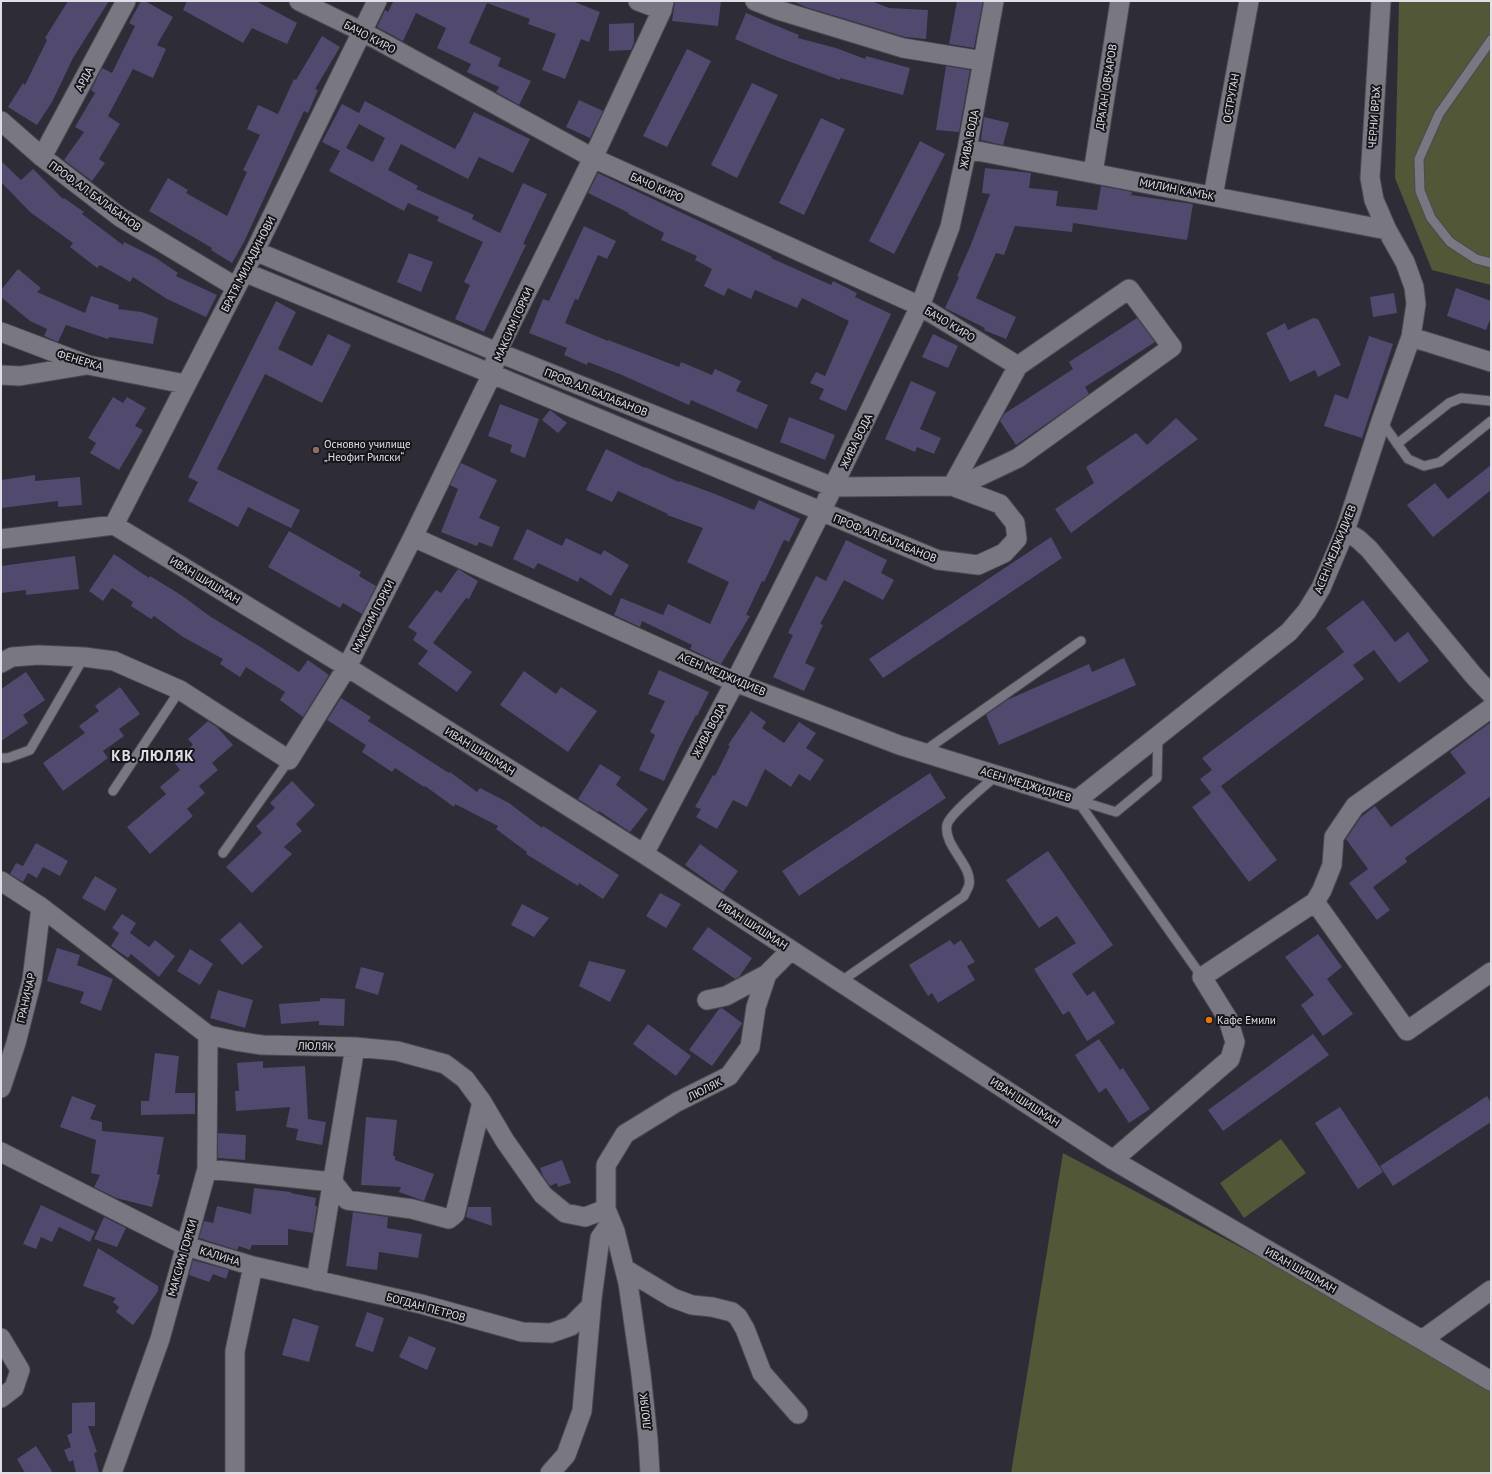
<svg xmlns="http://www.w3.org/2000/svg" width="1492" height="1474" font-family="'PT Sans',sans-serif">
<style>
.green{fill:#525738}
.building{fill:#51496e;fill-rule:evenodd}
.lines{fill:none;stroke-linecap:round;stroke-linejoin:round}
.lane-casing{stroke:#4b4a51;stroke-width:11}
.street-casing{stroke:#4b4a51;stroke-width:21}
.lane{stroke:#797782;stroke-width:9}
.street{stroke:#797782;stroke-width:19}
.education-dot{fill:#8d6e63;stroke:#16151a;stroke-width:1.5}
.food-dot{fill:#e8710a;stroke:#16151a;stroke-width:1.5}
.labels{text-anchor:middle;stroke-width:4;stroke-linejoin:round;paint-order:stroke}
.street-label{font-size:11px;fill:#e0dfe5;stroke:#16151a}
.poi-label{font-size:11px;fill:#e0dfe5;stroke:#16151a;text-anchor:start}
.district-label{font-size:15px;font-weight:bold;letter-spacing:1px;fill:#e0dfe5;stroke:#16151a}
</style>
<rect width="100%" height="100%" fill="#2e2c36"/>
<!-- green -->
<path class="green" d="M 1399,1 L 1491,1 L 1491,285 L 1432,270 L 1395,178 Z
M 1281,1139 L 1306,1173 L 1244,1218 L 1220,1183 Z
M 1063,1153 L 1491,1380 L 1491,1473 L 1011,1473 Z"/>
<!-- building -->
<path class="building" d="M 68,1 L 109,1 L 73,58 L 52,102 L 37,125 L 8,107 L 23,83 L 25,85 L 47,40 L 45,38 Z
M 141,1 L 145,1 L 173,17 L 157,45 L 166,49 L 153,78 L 133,69 L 108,116 L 120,124 L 99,159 L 105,163 L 92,181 L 64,160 L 84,132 L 75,127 L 95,93 L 91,90 L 102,68 L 112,73 L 135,26 L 129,23 Z
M 187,1 L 256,1 L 297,23 L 287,44 L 252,28 L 243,43 L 183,10 Z
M 390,1 L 572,1 L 600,12 L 589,42 L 581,39 L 565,79 L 542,70 L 556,34 L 528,24 L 530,19 L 487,3 L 469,43 L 501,58 L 498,66 L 531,81 L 519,105 L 496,92 L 499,87 L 467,72 L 471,64 L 437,48 L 446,28 L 416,13 L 403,41 L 377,27 L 385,10 L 388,12 L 393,2 Z
M 675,1 L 721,1 L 718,26 L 672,21 Z
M 794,1 L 871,1 L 889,8 L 928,10 L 926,39 L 905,37 L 806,7 L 794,2 Z
M 957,1 L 983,1 L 974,48 L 949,44 Z
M 746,13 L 799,35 L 798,38 L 836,48 L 865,59 L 866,56 L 910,68 L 903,95 L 840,78 L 840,80 L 777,57 L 735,39 Z
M 634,23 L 634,43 L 631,50 L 609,51 L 609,24 Z
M 322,36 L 340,47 L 315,89 L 318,90 L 308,113 L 304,111 L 244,242 L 232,263 L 211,250 L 212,248 L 149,211 L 168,178 L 188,190 L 186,193 L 227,216 L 247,172 L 243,170 L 260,135 L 247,129 L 258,105 L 278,114 L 294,79 L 296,80 Z
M 687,49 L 711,61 L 667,147 L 643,136 Z
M 946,66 L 970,70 L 959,132 L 936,130 Z
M 752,83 L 778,95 L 737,178 L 711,165 Z
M 579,100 L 603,111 L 590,138 L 566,127 Z
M 365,101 L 455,149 L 458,143 L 459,143 L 474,112 L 530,139 L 513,173 L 479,157 L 468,179 L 401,144 L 388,170 L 418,186 L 416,189 L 474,215 L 472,219 L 500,233 L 523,183 L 547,194 L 523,244 L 526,245 L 484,332 L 455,319 L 470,285 L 464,282 L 483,242 L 437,221 L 439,217 L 408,203 L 404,211 L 329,171 L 340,151 L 322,142 L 342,104 L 359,113 ZM 359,124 L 385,138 L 373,162 L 346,148 Z
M 984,117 L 1009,123 L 1003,145 L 981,140 Z
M 821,118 L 845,129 L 804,215 L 779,203 Z
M 920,141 L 945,154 L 894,254 L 869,241 Z
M 1,161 L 21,180 L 33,169 L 63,199 L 64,198 L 84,212 L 82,214 L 123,245 L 124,242 L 156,258 L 178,273 L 176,276 L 217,295 L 206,317 L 167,299 L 133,277 L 130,282 L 100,265 L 97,268 L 70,247 L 73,243 L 30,212 L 1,182 Z
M 985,168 L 1031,173 L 1029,188 L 1058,191 L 1056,206 L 1097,210 L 1101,186 L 1132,192 L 1131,195 L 1193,204 L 1187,240 L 1073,223 L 1072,232 L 1015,226 L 1004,255 L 996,253 L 976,298 L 1016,317 L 1006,339 L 984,330 L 985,328 L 945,308 L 959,277 L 957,276 L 970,247 L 990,194 L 982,193 Z
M 598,173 L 714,228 L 772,257 L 771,258 L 831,285 L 833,281 L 857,293 L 855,297 L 891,314 L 846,411 L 819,399 L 824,389 L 810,383 L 816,372 L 825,376 L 849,321 L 802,298 L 797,308 L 755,290 L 751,299 L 728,288 L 724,296 L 704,286 L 712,269 L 695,260 L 697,256 L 661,240 L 664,233 L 628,214 L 629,213 L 588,193 Z
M 584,226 L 616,241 L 607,259 L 598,255 L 578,300 L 575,299 L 565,323 L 608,341 L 608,340 L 679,367 L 681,362 L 712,375 L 715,369 L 741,381 L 736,391 L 768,405 L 757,429 L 691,400 L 689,405 L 622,375 L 588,362 L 587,365 L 564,355 L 567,348 L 529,333 L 543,299 L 549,301 Z
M 409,253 L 433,262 L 421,292 L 397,282 Z
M 18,269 L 41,288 L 37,292 L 85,313 L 91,296 L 119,305 L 118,309 L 142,312 L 158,318 L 153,344 L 109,337 L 108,339 L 66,325 L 58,342 L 44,336 L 47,329 L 30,321 L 1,297 L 1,290 Z
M 1456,288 L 1491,301 L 1491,317 L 1486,330 L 1447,316 Z
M 1394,293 L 1397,313 L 1373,317 L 1370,297 Z
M 276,301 L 296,312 L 278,349 L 312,366 L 328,334 L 351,345 L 322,403 L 265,374 L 217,469 L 300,510 L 291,528 L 248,507 L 238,527 L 188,501 L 198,482 L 188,477 Z
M 1137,318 L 1155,342 L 1085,387 L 1089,394 L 1016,445 L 1000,421 L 1004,414 L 1073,369 L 1069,362 Z
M 1313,318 L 1318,319 L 1341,365 L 1318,377 L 1315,370 L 1290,382 L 1266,333 L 1285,323 L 1288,330 Z
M 933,334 L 958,346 L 948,368 L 922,357 Z
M 1369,336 L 1393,344 L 1362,438 L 1324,426 L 1335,394 L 1348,399 Z
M 911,381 L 936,392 L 920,429 L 941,438 L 934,454 L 917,447 L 915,452 L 885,439 Z
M 113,397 L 123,403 L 127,397 L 146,408 L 135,426 L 143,430 L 119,470 L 90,453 L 96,443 L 88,438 Z
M 500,404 L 539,419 L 525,458 L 510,452 L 512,445 L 488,436 Z
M 550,410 L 567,423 L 558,433 L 542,420 Z
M 789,417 L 835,435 L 825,460 L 780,442 Z
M 1176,418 L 1198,439 L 1071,533 L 1055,509 L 1094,483 L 1086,467 L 1136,433 L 1147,445 Z
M 606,449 L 645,468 L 645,467 L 679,482 L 680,481 L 715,494 L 754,510 L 759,500 L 800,519 L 789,542 L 784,540 L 764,582 L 762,581 L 746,615 L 750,616 L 721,664 L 690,649 L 692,645 L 642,621 L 640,627 L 614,615 L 621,598 L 663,615 L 668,604 L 710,624 L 729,582 L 687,562 L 703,528 L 667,515 L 668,514 L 618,491 L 612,502 L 586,490 Z
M 461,463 L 497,480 L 479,518 L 500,527 L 492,547 L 479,542 L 477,546 L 441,532 L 458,489 L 450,485 Z
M 1491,465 L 1491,490 L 1433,537 L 1407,505 L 1435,483 L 1448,499 Z
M 35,475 L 35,481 L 80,477 L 82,505 L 58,507 L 58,501 L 1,508 L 1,480 Z
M 527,529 L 562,546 L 566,538 L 601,555 L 604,550 L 629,565 L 611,596 L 580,577 L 578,582 L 538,563 L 534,569 L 513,559 Z
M 289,531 L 361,572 L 359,576 L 376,586 L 362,614 L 343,603 L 340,608 L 268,567 Z
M 1051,537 L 1062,558 L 883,678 L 869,659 Z
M 846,540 L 887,560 L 881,573 L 894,580 L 883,600 L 844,580 L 820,624 L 823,625 L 805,663 L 815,668 L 804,691 L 773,677 L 793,635 L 788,633 L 805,598 L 816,576 L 826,581 Z
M 114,554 L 149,578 L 150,576 L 181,595 L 211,617 L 259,646 L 299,672 L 308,660 L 329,675 L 303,717 L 280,700 L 285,692 L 246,667 L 240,677 L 220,664 L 223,659 L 183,637 L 154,616 L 151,619 L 131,606 L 133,602 L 112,588 L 103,601 L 89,591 Z
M 75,556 L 79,589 L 26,595 L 26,590 L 1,593 L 1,566 Z
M 458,569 L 478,581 L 469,599 L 466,598 L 433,643 L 472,672 L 457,692 L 418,664 L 428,651 L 413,640 L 417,633 L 408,627 L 436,590 L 441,593 Z
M 1363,600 L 1395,642 L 1408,632 L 1429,661 L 1399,683 L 1374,650 L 1353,665 L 1364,679 L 1221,786 L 1277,860 L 1249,882 L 1192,807 L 1211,793 L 1200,779 L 1212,770 L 1202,758 L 1344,652 L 1326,628 Z
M 1124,658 L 1136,685 L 999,745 L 986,715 L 1007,700 L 1089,664 L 1092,672 Z
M 659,670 L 709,692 L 697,716 L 696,715 L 680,746 L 664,781 L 639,770 L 655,735 L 650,732 L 665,701 L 648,694 Z
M 524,671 L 556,694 L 561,687 L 597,711 L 568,752 L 500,705 Z
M 26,672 L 45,700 L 23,715 L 28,723 L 1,741 L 1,689 Z
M 120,687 L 140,714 L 119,729 L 124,736 L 103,751 L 108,758 L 63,791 L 43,763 L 85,733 L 79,726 L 99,711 L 95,706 Z
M 341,698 L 371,717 L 368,721 L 449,773 L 450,772 L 477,792 L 480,788 L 509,803 L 542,828 L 543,826 L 619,875 L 603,899 L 579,883 L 578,886 L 526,854 L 527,852 L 496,829 L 498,826 L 455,804 L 454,807 L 425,786 L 424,787 L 395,768 L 392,772 L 362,752 L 366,745 L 327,720 Z
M 751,711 L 766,722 L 762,728 L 784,743 L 799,722 L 816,733 L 806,748 L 824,760 L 810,781 L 799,774 L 791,787 L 765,769 L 747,807 L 733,800 L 717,829 L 696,817 L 701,809 L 695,807 L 713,775 L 715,776 L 730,746 L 728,745 Z
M 208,721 L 217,727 L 233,745 L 212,763 L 218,770 L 199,786 L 205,793 L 187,809 L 193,816 L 150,854 L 127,827 L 166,794 L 160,787 L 180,770 L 174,762 L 193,745 L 188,739 Z
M 1491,722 L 1491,796 L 1405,858 L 1407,862 L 1373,887 L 1390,910 L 1377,920 L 1349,883 L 1368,869 L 1346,839 L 1361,817 L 1375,806 L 1391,827 L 1466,773 L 1450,752 Z
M 600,764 L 621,777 L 616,785 L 648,809 L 630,832 L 599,811 L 598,812 L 578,799 Z
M 930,773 L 946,798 L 799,896 L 782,871 Z
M 292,781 L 315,805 L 296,824 L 302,831 L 284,847 L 292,854 L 252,893 L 226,867 L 262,833 L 256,826 L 275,808 L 270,803 Z
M 36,843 L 68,861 L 60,876 L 43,867 L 37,878 L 28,873 L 23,882 L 10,874 L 16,863 L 23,866 Z
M 700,844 L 738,871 L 723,892 L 685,865 Z
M 1048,851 L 1113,945 L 1072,974 L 1087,996 L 1094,991 L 1115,1023 L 1087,1041 L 1069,1011 L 1063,1015 L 1034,969 L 1076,943 L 1057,916 L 1039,928 L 1006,880 Z
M 95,876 L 117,889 L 105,911 L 82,898 Z
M 660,893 L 681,904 L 666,928 L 646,916 Z
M 522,904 L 549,918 L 534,937 L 511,925 Z
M 122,914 L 136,923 L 130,933 L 149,947 L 155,940 L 175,956 L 159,977 L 131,954 L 128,958 L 111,946 L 119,933 L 112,928 Z
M 240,922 L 263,947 L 242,965 L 220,940 Z
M 708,927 L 752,958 L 739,977 L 735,979 L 692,949 Z
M 1318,934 L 1342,967 L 1327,979 L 1353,1014 L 1323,1036 L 1301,1005 L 1314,995 L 1285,957 Z
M 950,940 L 954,945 L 961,940 L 975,962 L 967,966 L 975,980 L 938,1003 L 932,993 L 928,996 L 909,965 Z
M 57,948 L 80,955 L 77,965 L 113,979 L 101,1011 L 80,1003 L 84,992 L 47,981 Z
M 190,949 L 213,964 L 200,985 L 177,971 Z
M 589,961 L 626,970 L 610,1002 L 579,986 Z
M 361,967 L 384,973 L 378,995 L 355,988 Z
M 218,990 L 253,1000 L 245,1028 L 210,1018 Z
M 320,998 L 345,999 L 344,1026 L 319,1025 L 319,1021 L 281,1024 L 279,1004 L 320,1001 Z
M 722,1008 L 742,1023 L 742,1024 L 712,1066 L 689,1050 L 719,1009 Z
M 648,1024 L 691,1056 L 676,1076 L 633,1044 Z
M 1313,1034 L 1329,1055 L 1223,1131 L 1208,1110 Z
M 1099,1039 L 1120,1070 L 1123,1068 L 1150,1109 L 1129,1123 L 1106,1088 L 1099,1093 L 1075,1055 Z
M 155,1053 L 179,1056 L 175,1093 L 195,1093 L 195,1114 L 141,1115 L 141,1101 L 149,1101 Z
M 263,1061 L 263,1068 L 305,1066 L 308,1119 L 326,1122 L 322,1145 L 296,1140 L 298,1129 L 286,1127 L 290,1107 L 236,1111 L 235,1091 L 239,1091 L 237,1063 Z
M 72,1096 L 96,1105 L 90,1119 L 102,1122 L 102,1131 L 164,1137 L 157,1174 L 160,1175 L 152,1207 L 116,1198 L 94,1187 L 100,1175 L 91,1173 L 96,1140 L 60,1127 Z
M 1487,1096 L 1491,1103 L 1491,1122 L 1393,1186 L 1380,1166 Z
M 1340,1107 L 1383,1172 L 1358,1189 L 1315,1123 Z
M 366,1117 L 397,1120 L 393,1156 L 395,1156 L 395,1160 L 434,1174 L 424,1201 L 399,1192 L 401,1187 L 361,1185 Z
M 218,1133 L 246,1135 L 245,1160 L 218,1158 Z
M 562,1160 L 571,1183 L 558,1187 L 557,1183 L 550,1186 L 543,1176 L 540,1168 Z
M 254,1188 L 291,1192 L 291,1193 L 316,1198 L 315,1206 L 317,1206 L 313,1233 L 288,1229 L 288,1245 L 252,1245 L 250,1250 L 239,1246 L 237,1250 L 199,1238 L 204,1221 L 213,1223 L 217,1206 L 251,1214 Z
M 41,1205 L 95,1231 L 90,1242 L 59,1227 L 52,1242 L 41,1237 L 36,1249 L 23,1244 Z
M 468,1207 L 491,1207 L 492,1226 L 466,1217 Z
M 353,1212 L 388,1217 L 387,1228 L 422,1234 L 418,1258 L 379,1252 L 377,1270 L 346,1266 Z
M 104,1217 L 126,1228 L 117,1247 L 94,1239 Z
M 98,1248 L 158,1286 L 158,1291 L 154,1297 L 133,1325 L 116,1312 L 119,1307 L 113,1302 L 116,1298 L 83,1286 Z
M 193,1260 L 229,1270 L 226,1279 L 213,1274 L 209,1282 L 189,1275 Z
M 367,1312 L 384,1318 L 373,1352 L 355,1346 Z
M 293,1318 L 319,1326 L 309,1362 L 282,1355 Z
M 409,1336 L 436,1348 L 427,1370 L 399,1357 Z
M 95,1402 L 95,1426 L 88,1426 L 97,1452 L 94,1453 L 99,1473 L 76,1473 L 73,1460 L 69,1462 L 64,1450 L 71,1447 L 67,1435 L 72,1433 L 72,1403 Z
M 36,1446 L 53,1473 L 25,1473 L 17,1459 Z"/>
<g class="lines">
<defs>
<path id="lane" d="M 1491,40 L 1439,114 L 1419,159 L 1420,191 L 1431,218 L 1450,242 L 1476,259 L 1491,263
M 1381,421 L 1408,459 L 1424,466 L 1440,462 L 1491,421
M 1397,444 L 1449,403 L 1461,398 L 1491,401
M 923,752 L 1081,641
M 1,758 L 8,758 L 30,750 L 84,657
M 113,791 L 180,690
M 1077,800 L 1202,977
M 1077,800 L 1116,812 L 1157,778 L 1158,736
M 223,853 L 289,760
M 840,982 L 964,896 C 965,893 968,889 969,885 C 973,865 943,846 947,825 C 949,814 987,784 997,775"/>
<path id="street" d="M 299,1 L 363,32 L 593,158 L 920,306 L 1018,366
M 638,1 L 662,10
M 755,1 L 778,10 L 903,48 L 983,61
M 1,121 L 42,157 L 120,217 L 236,287
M 967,149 L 1387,230
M 42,157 L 126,1
M 1093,173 L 1120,1
M 1213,196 L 1249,1
M 244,272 L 492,374 L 938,560 L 978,565 L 1004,553 L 1017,539 L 1015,523 L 1000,504 L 952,486 L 833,487 L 497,352 L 255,251
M 1129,289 L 1172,347 L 1018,458 L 976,478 L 952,486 L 1018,366 Z
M 1,332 L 88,365 L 185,384
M 1411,337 L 1491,362
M 1,375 L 20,376 L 87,365
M 114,525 L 255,251 L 377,1
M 1345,531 L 1358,539 L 1369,549 L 1474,676 L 1491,694
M 413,537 L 735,682 L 899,745 L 1077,800 L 1289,632 L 1307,611 L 1321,588 L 1345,531 L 1381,421 L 1411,337 L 1416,304 L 1414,287 L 1405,262 L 1387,230 L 1374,200 L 1370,178 L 1381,1
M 1,539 L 114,525 L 347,667 L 644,854 L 1113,1160 L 1422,1340 L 1491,1381
M 1,663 L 12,657 L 38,655 L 84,657 L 114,661 L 180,690 L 289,760 L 347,667 L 413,537 L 492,374 L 497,352 L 593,158 L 662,10 L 664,1
M 644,854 L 735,682 L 821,512 L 920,306 L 950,227 L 967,149 L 994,1
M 1,881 L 41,907 L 208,1035 L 236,1041 L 262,1045 L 355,1047 L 397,1051 L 445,1064 L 465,1079 L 482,1102 L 505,1141 L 543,1195 L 565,1213 L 585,1217 L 606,1209
M 1315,902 L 1407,1031 L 1491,972
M 707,1000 L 726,996 L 767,974
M 1,1088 L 16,1043 L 32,980 L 41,907
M 1,1152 L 186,1246 L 253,1266 L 235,1351 L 235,1473
M 1113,1160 L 1230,1059 L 1235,1042 L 1228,1019 L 1202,977 L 1315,902 L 1322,890 L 1332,865 L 1334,837 L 1355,806 L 1491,708
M 207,1169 L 333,1182 L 347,1200 L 412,1209 L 449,1219 L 455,1214 L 482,1102
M 253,1266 L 421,1304 L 522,1332 L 551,1333 L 571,1326 L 591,1306
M 625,1269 L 673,1298 L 692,1305 L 712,1307 L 732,1312 L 738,1317 L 745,1329 L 762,1373 L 798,1414
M 316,1281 L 355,1047
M 1,1338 L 20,1370 L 14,1388 L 1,1398
M 1422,1340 L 1491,1290
M 112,1473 L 160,1339 L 207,1169 L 208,1035
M 550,1473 L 566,1455 L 582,1411 L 592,1298 L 600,1238 L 611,1222
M 650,1473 L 648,1439 L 641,1374 L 628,1283 L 615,1231 L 606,1209 L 606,1165 L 625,1134 L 677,1102 L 729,1076 L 750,1047 L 756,1007 L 767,974 L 791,950"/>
</defs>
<!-- lane casing -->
<use href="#lane" class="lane-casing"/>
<!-- street casing -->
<use href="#street" class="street-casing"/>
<!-- lane -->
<use href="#lane" class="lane"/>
<!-- street -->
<use href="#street" class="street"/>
</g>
<!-- markers -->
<circle class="education-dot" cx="316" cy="450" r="4"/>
<circle class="food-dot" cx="1209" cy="1020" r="4"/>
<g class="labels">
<!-- street labels -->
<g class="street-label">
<text transform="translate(370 37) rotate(28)" y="4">БАЧО КИРО</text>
<text transform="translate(84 79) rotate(-62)" y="4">АРДА</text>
<text transform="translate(1106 87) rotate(-81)" y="4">ДРАГАН ОВЧАРОВ</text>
<text transform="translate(1231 98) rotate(-80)" y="4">ОСТРУГАН</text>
<text transform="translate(1374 117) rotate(-86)" y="4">ЧЕРНИ ВРЪХ</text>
<text transform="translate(969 139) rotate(-79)" y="4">ЖИВА ВОДА</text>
<text transform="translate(657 187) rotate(24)" y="4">БАЧО КИРО</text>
<text transform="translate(1177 189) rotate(11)" y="4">МИЛИН КАМЪК</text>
<text transform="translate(95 196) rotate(36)" y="4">ПРОФ. АЛ. БАЛАБАНОВ</text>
<text transform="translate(248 264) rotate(-63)" y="4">БРАТЯ МИЛАДИНОВИ</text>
<text transform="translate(513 324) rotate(-66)" y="4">МАКСИМ ГОРКИ</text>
<text transform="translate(950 324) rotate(31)" y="4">БАЧО КИРО</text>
<text transform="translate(80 360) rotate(17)" y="4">ФЕНЕРКА</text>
<text transform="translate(596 392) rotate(22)" y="4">ПРОФ. АЛ. БАЛАБАНОВ</text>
<text transform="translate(856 441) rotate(-64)" y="4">ЖИВА ВОДА</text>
<text transform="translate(885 538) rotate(22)" y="4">ПРОФ. АЛ. БАЛАБАНОВ</text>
<text transform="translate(1335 549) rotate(-68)" y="4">АСЕН МЕДЖИДИЕВ</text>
<text transform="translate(205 580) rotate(31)" y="4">ИВАН ШИШМАН</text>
<text transform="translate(373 616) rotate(-63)" y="4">МАКСИМ ГОРКИ</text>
<text transform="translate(722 674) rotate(23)" y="4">АСЕН МЕДЖИДИЕВ</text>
<text transform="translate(709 730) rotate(-62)" y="4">ЖИВА ВОДА</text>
<text transform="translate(480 751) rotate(32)" y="4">ИВАН ШИШМАН</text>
<text transform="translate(1026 784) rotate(17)" y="4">АСЕН МЕДЖИДИЕВ</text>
<text transform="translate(753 925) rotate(33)" y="4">ИВАН ШИШМАН</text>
<text transform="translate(26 998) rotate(-77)" y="4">ГРАНИЧАР</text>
<text transform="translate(316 1046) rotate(1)" y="4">ЛЮЛЯК</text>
<text transform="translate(705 1089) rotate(-27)" y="4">ЛЮЛЯК</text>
<text transform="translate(1025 1102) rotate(33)" y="4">ИВАН ШИШМАН</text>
<text transform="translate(220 1256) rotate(17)" y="4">КАЛИНА</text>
<text transform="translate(182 1258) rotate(-74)" y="4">МАКСИМ ГОРКИ</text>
<text transform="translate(1301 1270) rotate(30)" y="4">ИВАН ШИШМАН</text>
<text transform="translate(426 1307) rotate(15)" y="4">БОГДАН ПЕТРОВ</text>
<text transform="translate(645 1411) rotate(-96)" y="4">ЛЮЛЯК</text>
</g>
<!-- poi labels -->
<g class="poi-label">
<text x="324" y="448">Основно училище<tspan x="324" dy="13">„Неофит Рилски“</tspan></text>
<text x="1217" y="1024">Кафе Емили</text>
</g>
<!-- district labels -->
<g class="district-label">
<text x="153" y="761">КВ. ЛЮЛЯК</text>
</g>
</g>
<!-- border -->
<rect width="1492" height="1474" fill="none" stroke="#e0dfe5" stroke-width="4"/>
</svg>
